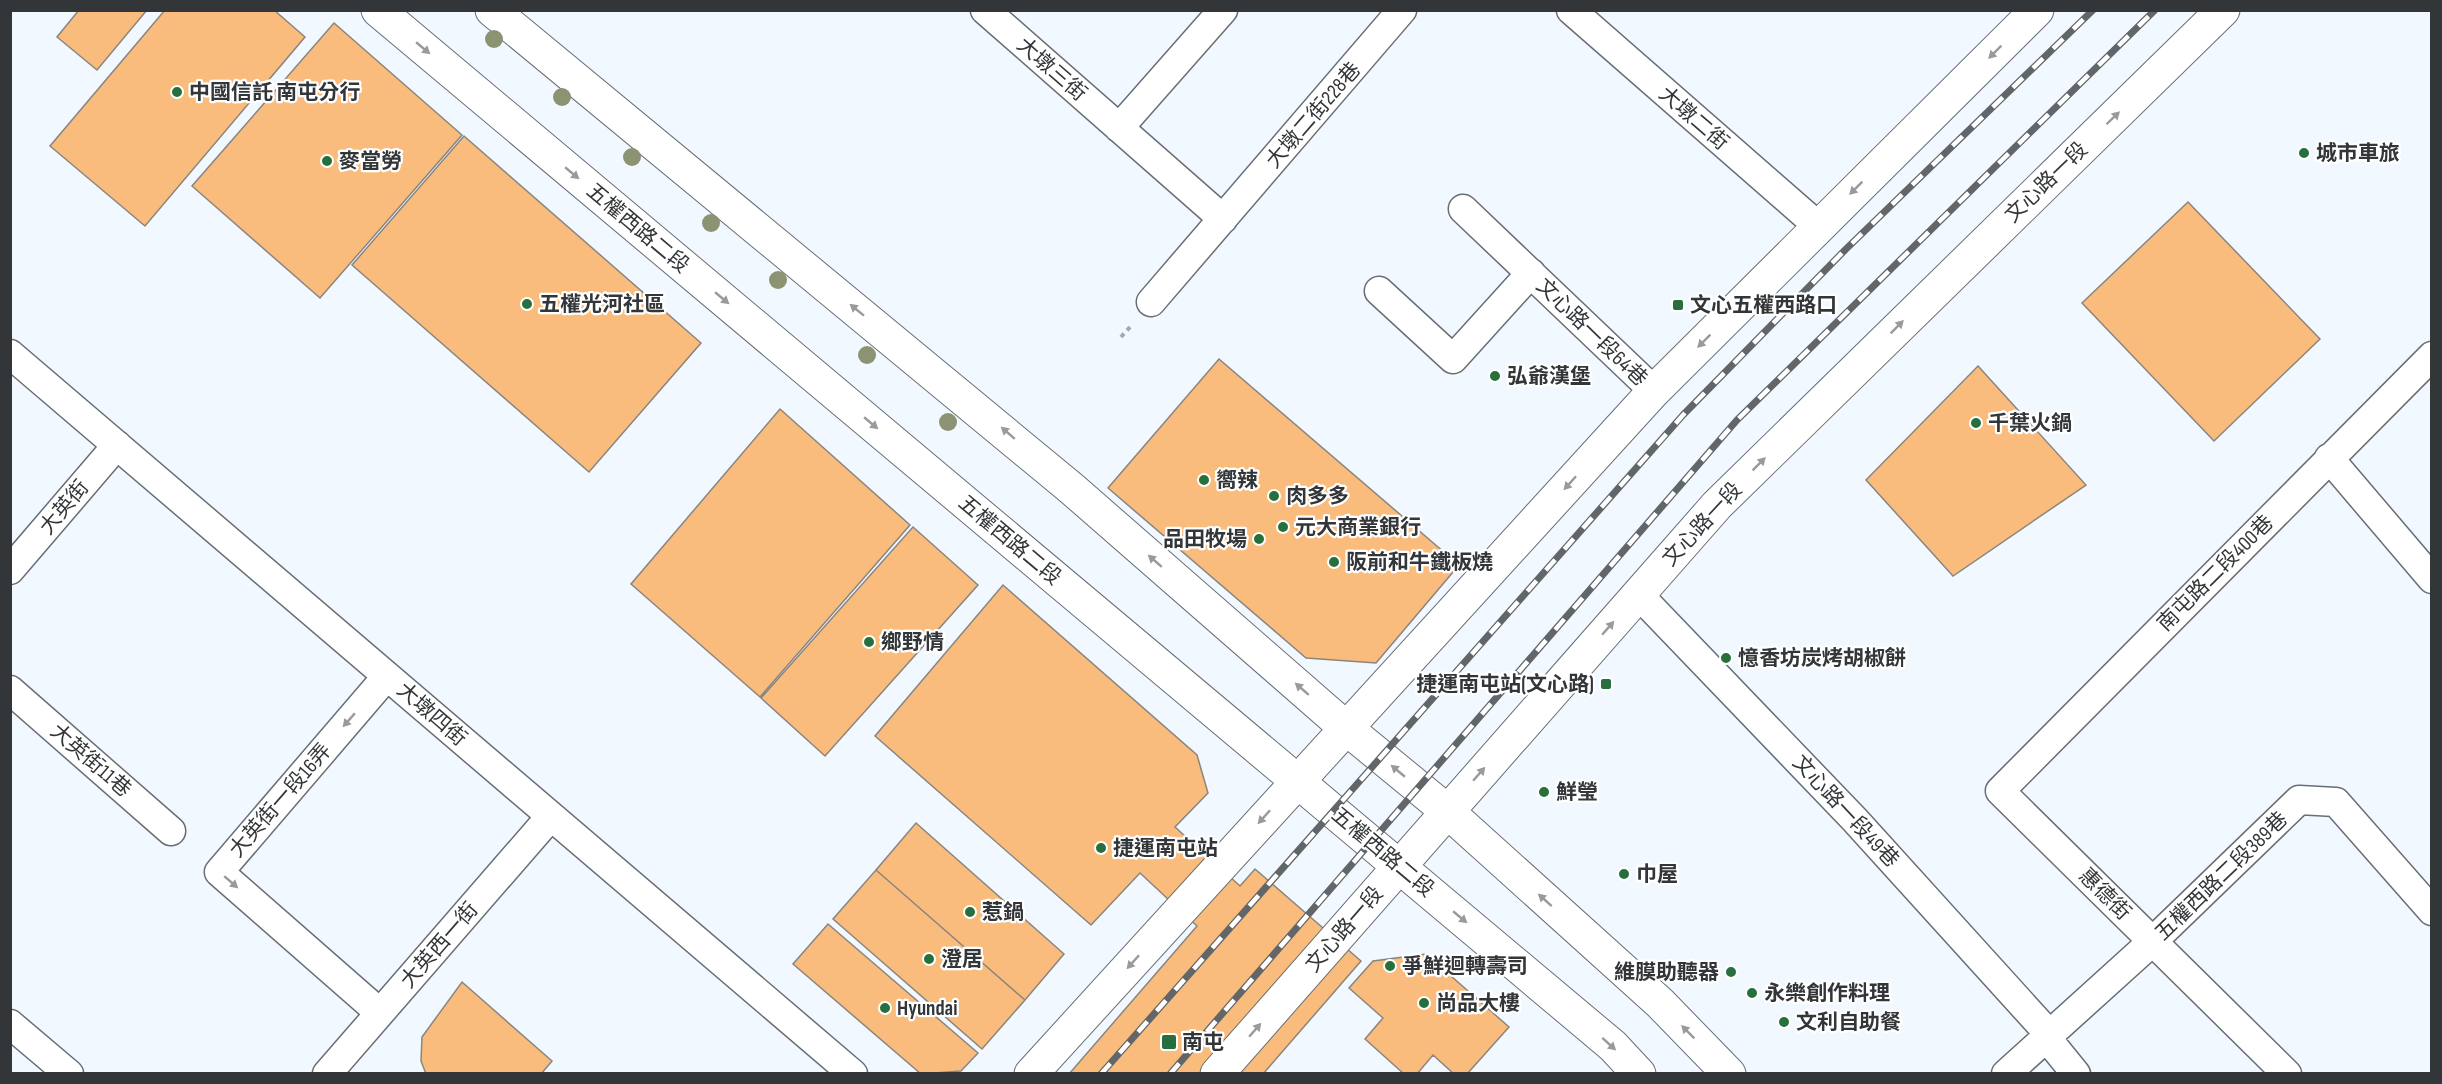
<svg xmlns="http://www.w3.org/2000/svg" width="2442" height="1084" font-family="'Sofia Sans Condensed','Noto Sans TC',sans-serif">
<style>
.building{fill:#f9bc7c;stroke:#8a857f;stroke-width:1.5}
.lines{fill:none;stroke-linecap:round;stroke-linejoin:round}
.street-casing{stroke:#696e74;stroke-width:31}
.secondary-casing{stroke:#696e74;stroke-width:35}
.path{stroke:#a4a9ae;stroke-width:4;stroke-dasharray:4.5 4.5;stroke-linecap:butt}
.street{stroke:#fff;stroke-width:28}
.secondary{stroke:#fff;stroke-width:33}
.rail-casing{stroke:#626669;stroke-width:7}
.rail{stroke:#fff;stroke-width:4.5;stroke-dasharray:14;stroke-linecap:butt}
.tree{fill:#8c9373}
.oneway{fill:#999a9c}
.poi-dot{fill:#27703d;stroke:#fff;stroke-width:2}
.labels{text-anchor:middle;stroke-width:4.5;stroke-linejoin:round;paint-order:stroke}
.street-label{font-size:21px;fill:#333638;stroke:#fff}
.poi-label{font-size:21px;font-weight:bold;fill:#333638;stroke:#fff;text-anchor:start}
</style>
<rect width="100%" height="100%" fill="#f2f8ff"/>
<!-- building -->
<path class="building" d="M 79,10 L 147,10 L 97,70 L 57,37 Z
M 165,10 L 274,10 L 305,37 L 145,226 L 50,146 Z
M 334,23 L 462,135 L 320,298 L 192,186 Z
M 464,136 L 701,343 L 589,472 L 352,265 Z
M 2188,202 L 2320,339 L 2214,441 L 2082,303 Z
M 1219,359 L 1459,565 L 1376,663 L 1306,658 L 1108,488 Z
M 1978,366 L 2086,485 L 1953,576 L 1866,480 Z
M 780,409 L 910,525 L 760,697 L 631,584 Z
M 913,527 L 978,585 L 825,756 L 761,698 Z
M 1003,585 L 1197,755 L 1208,793 L 1175,827 L 1240,886 L 1255,869 L 1361,961 L 1263,1074 L 1069,1074 L 1197,926 L 1140,873 L 1091,925 L 875,736 Z
M 916,823 L 1064,954 L 1025,1000 L 876,870 Z
M 876,870 L 1025,1000 L 982,1049 L 833,919 Z
M 828,924 L 978,1053 L 961,1071 L 921,1074 L 793,964 Z
M 1426,954 L 1509,1027 L 1467,1074 L 1454,1074 L 1433,1055 L 1417,1074 L 1404,1074 L 1365,1039 L 1383,1018 L 1349,988 L 1373,961 Z
M 462,982 L 552,1061 L 541,1074 L 426,1074 L 421,1061 L 422,1037 Z"/>
<g class="lines">
<defs>
<path id="street" d="M 985,10 L 1223,219
M 1571,10 L 1818,226
M 1119,128 L 1223,10
M 1463,209 L 1654,391
M 1379,291 L 1453,359 L 1531,273
M 1151,302 L 1402,10
M 10,354 L 853,1074
M 2329,458 L 2432,579
M 10,570 L 117,445
M 1638,594 L 1855,820 L 2049,1034
M 10,690 L 171,831
M 380,1013 L 219,872 L 387,676
M 10,1024 L 69,1074
M 2046,1037 L 2076,1074
M 327,1074 L 551,816
M 2006,1074 L 2153,941 L 2299,800 L 2336,802 L 2432,911
M 2287,1074 L 2000,791 L 2432,356"/>
<path id="secondary" d="M 378,10 L 1613,1046 L 1639,1074
M 492,10 L 1071,488 L 1346,728 L 1447,811 L 1660,1003 L 1729,1074
M 1031,1074 L 1654,391 L 2037,10
M 1217,1074 L 1717,505 L 2223,10"/>
</defs>
<!-- street casing -->
<use href="#street" class="street-casing"/>
<!-- secondary casing -->
<use href="#secondary" class="secondary-casing"/>
<!-- path -->
<path class="path" d="M 1121,337 L 1130,327"/>
<!-- street -->
<use href="#street" class="street"/>
<!-- secondary -->
<use href="#secondary" class="secondary"/>
<defs>
<path id="rail" d="M 1101,1074 L 1683,415 L 1846,249 L 2093,10
M 1170,1074 L 1737,420 L 2155,10"/>
</defs>
<!-- rail casing -->
<use href="#rail" class="rail-casing"/>
<!-- rail -->
<use href="#rail" class="rail"/>
</g>
<!-- trees -->
<g class="tree">
<circle cx="494" cy="39" r="9"/>
<circle cx="562" cy="97" r="9"/>
<circle cx="632" cy="157" r="9"/>
<circle cx="711" cy="223" r="9"/>
<circle cx="778" cy="280" r="9"/>
<circle cx="867" cy="355" r="9"/>
<circle cx="948" cy="422" r="9"/>
</g>
<!-- one-way arrows -->
<defs><path id="oneway-solid" d="M-6-.8H1V-3.2L6.5 0L1 3.2V.8H-6Z" transform="scale(1.5)"/></defs>
<g class="oneway">
<use href="#oneway-solid" transform="translate(423 48) rotate(40)"/>
<use href="#oneway-solid" transform="translate(1995 52) rotate(135)"/>
<use href="#oneway-solid" transform="translate(2113 118) rotate(-44)"/>
<use href="#oneway-solid" transform="translate(572 173) rotate(40)"/>
<use href="#oneway-solid" transform="translate(1856 188) rotate(135)"/>
<use href="#oneway-solid" transform="translate(722 298) rotate(40)"/>
<use href="#oneway-solid" transform="translate(857 310) rotate(-141)"/>
<use href="#oneway-solid" transform="translate(1897 327) rotate(-45)"/>
<use href="#oneway-solid" transform="translate(1704 341) rotate(135)"/>
<use href="#oneway-solid" transform="translate(871 423) rotate(40)"/>
<use href="#oneway-solid" transform="translate(1008 433) rotate(-139)"/>
<use href="#oneway-solid" transform="translate(1759 464) rotate(-45)"/>
<use href="#oneway-solid" transform="translate(1570 483) rotate(132)"/>
<use href="#oneway-solid" transform="translate(1155 561) rotate(-139)"/>
<use href="#oneway-solid" transform="translate(1608 628) rotate(-49)"/>
<use href="#oneway-solid" transform="translate(1302 689) rotate(-139)"/>
<use href="#oneway-solid" transform="translate(349 720) rotate(131)"/>
<use href="#oneway-solid" transform="translate(1398 771) rotate(-140)"/>
<use href="#oneway-solid" transform="translate(1479 774) rotate(-49)"/>
<use href="#oneway-solid" transform="translate(1264 817) rotate(132)"/>
<use href="#oneway-solid" transform="translate(231 882) rotate(41)"/>
<use href="#oneway-solid" transform="translate(1545 900) rotate(-138)"/>
<use href="#oneway-solid" transform="translate(1460 917) rotate(40)"/>
<use href="#oneway-solid" transform="translate(1133 962) rotate(132)"/>
<use href="#oneway-solid" transform="translate(1255 1030) rotate(-49)"/>
<use href="#oneway-solid" transform="translate(1688 1032) rotate(-135)"/>
<use href="#oneway-solid" transform="translate(1609 1044) rotate(42)"/>
</g>
<!-- markers -->
<g class="poi-dot">
<circle cx="177" cy="92" r="6"/>
<circle cx="2304" cy="153" r="6"/>
<circle cx="327" cy="161" r="6"/>
<circle cx="527" cy="304" r="6"/>
<rect x="1672" y="299" width="12" height="12" rx="3"/>
<circle cx="1495" cy="376" r="6"/>
<circle cx="1976" cy="423" r="6"/>
<circle cx="1204" cy="480" r="6"/>
<circle cx="1274" cy="496" r="6"/>
<circle cx="1283" cy="527" r="6"/>
<circle cx="1259" cy="539" r="6"/>
<circle cx="1334" cy="562" r="6"/>
<circle cx="869" cy="642" r="6"/>
<circle cx="1726" cy="658" r="6"/>
<rect x="1600" y="678" width="12" height="12" rx="3"/>
<circle cx="1544" cy="792" r="6"/>
<circle cx="1101" cy="848" r="6"/>
<circle cx="1624" cy="874" r="6"/>
<circle cx="970" cy="912" r="6"/>
<circle cx="929" cy="959" r="6"/>
<circle cx="1390" cy="966" r="6"/>
<circle cx="1731" cy="972" r="6"/>
<circle cx="1752" cy="993" r="6"/>
<circle cx="1424" cy="1003" r="6"/>
<circle cx="885" cy="1008" r="6"/>
<circle cx="1784" cy="1022" r="6"/>
<rect x="1161" y="1034" width="16" height="16" rx="3"/>
</g>
<g class="labels">
<!-- street labels -->
<g class="street-label">
<text transform="translate(1052 69) rotate(41)" y="7">大墩三街</text>
<text transform="translate(1313 115) rotate(-49)" y="7">大墩二街228巷</text>
<text transform="translate(1694 118) rotate(41)" y="7">大墩二街</text>
<text transform="translate(2046 182) rotate(-44)" y="7">文心路一段</text>
<text transform="translate(638 228) rotate(40)" y="7">五權西路二段</text>
<text transform="translate(1592 332) rotate(44)" y="7">文心路一段64巷</text>
<text transform="translate(64 507) rotate(-50)" y="7">大英街</text>
<text transform="translate(1702 524) rotate(-47)" y="7">文心路一段</text>
<text transform="translate(1010 540) rotate(40)" y="7">五權西路二段</text>
<text transform="translate(2215 573) rotate(-45)" y="7">南屯路二段400巷</text>
<text transform="translate(432 714) rotate(41)" y="7">大墩四街</text>
<text transform="translate(91 760) rotate(41)" y="7">大英街11巷</text>
<text transform="translate(280 800) rotate(-49)" y="7">大英街一段16弄</text>
<text transform="translate(1846 811) rotate(47)" y="7">文心路一段49巷</text>
<text transform="translate(1383 852) rotate(40)" y="7">五權西路二段</text>
<text transform="translate(2221 876) rotate(-44)" y="7">五權西路二段389巷</text>
<text transform="translate(2105 894) rotate(45)" y="7">惠德街</text>
<text transform="translate(1344 929) rotate(-49)" y="7">文心路一段</text>
<text transform="translate(439 945) rotate(-49)" y="7">大英西一街</text>
</g>
<!-- poi labels -->
<g class="poi-label">
<text x="189" y="99">中國信託 南屯分行</text>
<text x="2316" y="160">城市車旅</text>
<text x="339" y="168">麥當勞</text>
<text x="539" y="311">五權光河社區</text>
<text x="1690" y="312">文心五權西路口</text>
<text x="1507" y="383">弘爺漢堡</text>
<text x="1988" y="430">千葉火鍋</text>
<text x="1216" y="487">嚮辣</text>
<text x="1286" y="503">肉多多</text>
<text x="1295" y="534">元大商業銀行</text>
<text x="1247" y="546" text-anchor="end">品田牧場</text>
<text x="1346" y="569">阪前和牛鐵板燒</text>
<text x="881" y="649">鄉野情</text>
<text x="1738" y="665">憶香坊炭烤胡椒餅</text>
<text x="1594" y="691" text-anchor="end">捷運南屯站(文心路)</text>
<text x="1556" y="799">鮮瑩</text>
<text x="1113" y="855">捷運南屯站</text>
<text x="1636" y="881">巾屋</text>
<text x="982" y="919">惹鍋</text>
<text x="941" y="966">澄居</text>
<text x="1402" y="973">爭鮮迴轉壽司</text>
<text x="1719" y="979" text-anchor="end">維膜助聽器</text>
<text x="1764" y="1000">永樂創作料理</text>
<text x="1436" y="1010">尚品大樓</text>
<text x="897" y="1015">Hyundai</text>
<text x="1796" y="1029">文利自助餐</text>
<text x="1182" y="1049">南屯</text>
</g>
</g>
<!-- border -->
<rect width="2442" height="1084" fill="none" stroke="#333638" stroke-width="24"/>
</svg>
